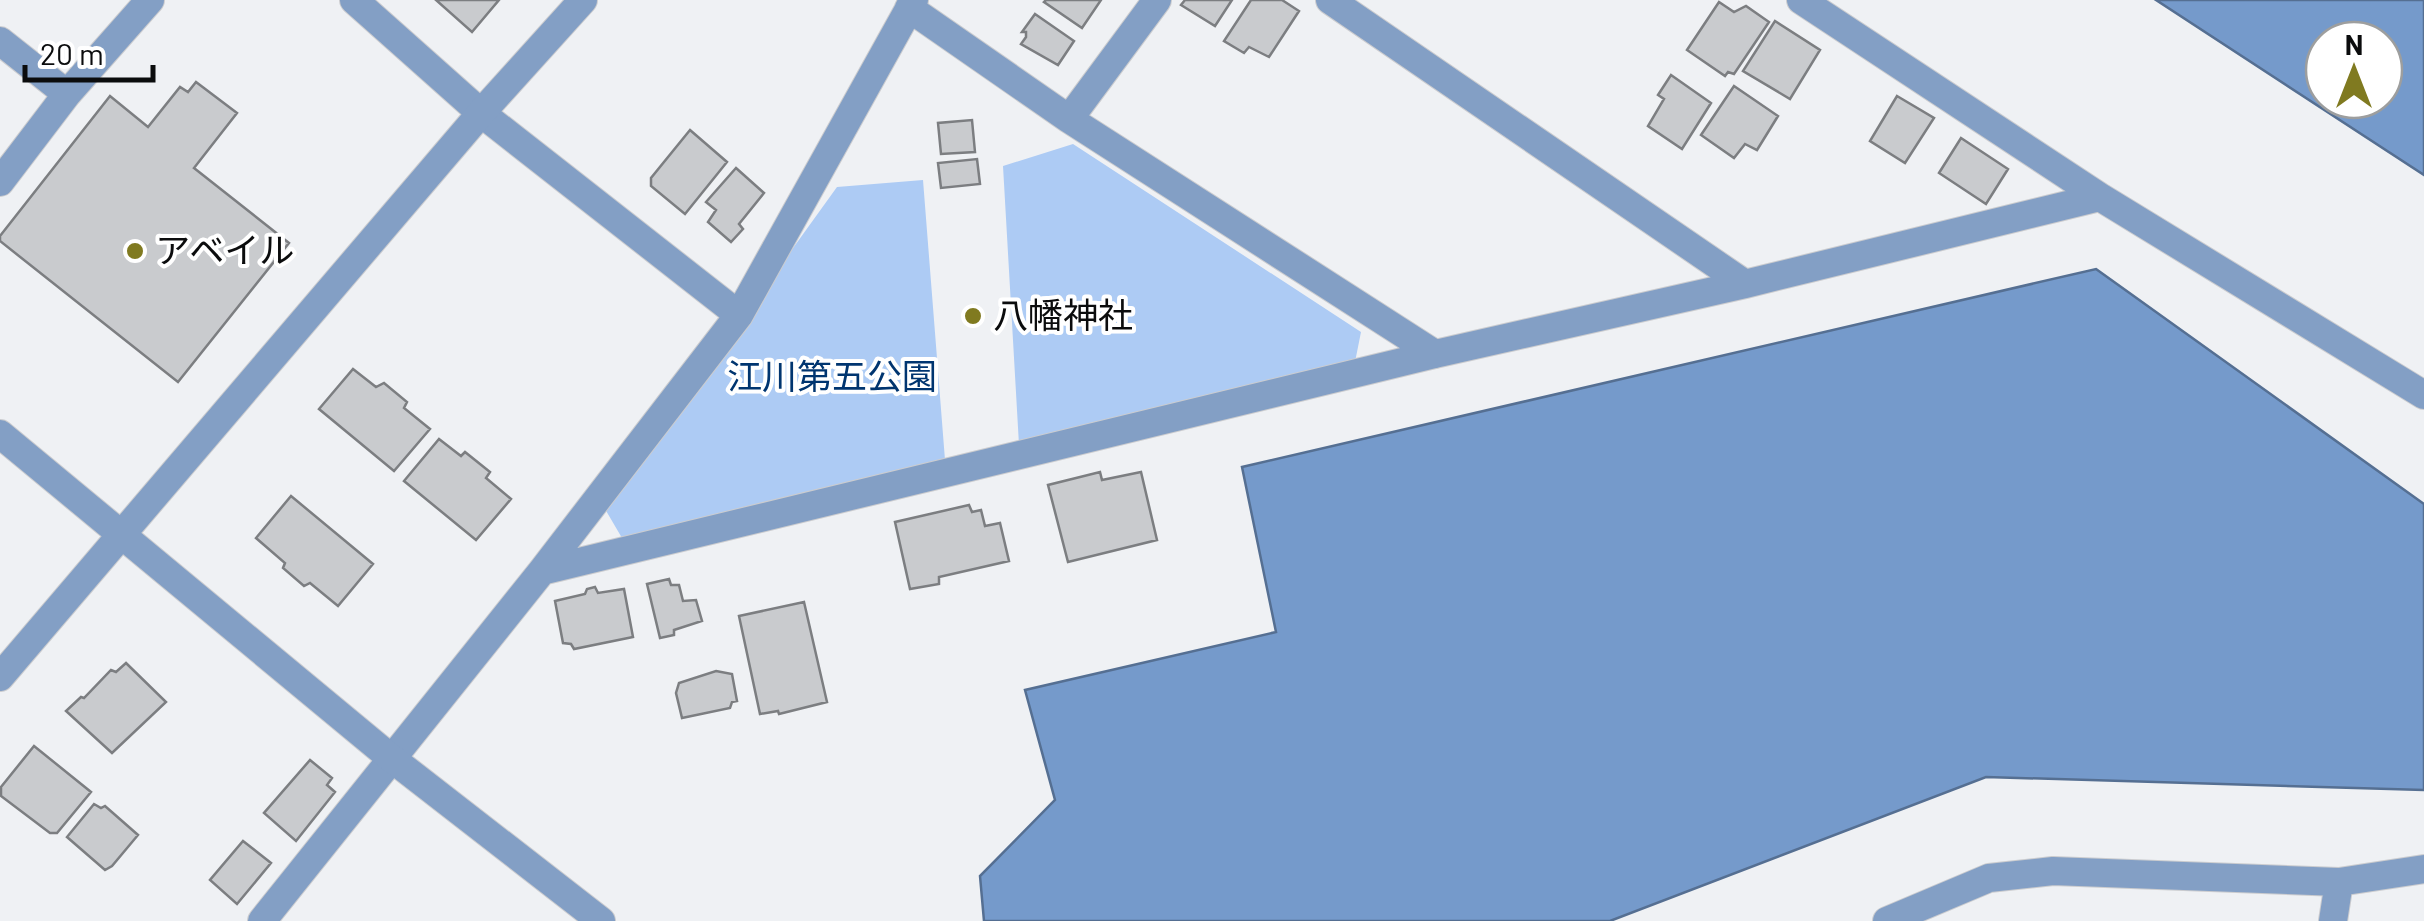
<svg xmlns="http://www.w3.org/2000/svg" width="2424" height="921" font-family="Barlow,'Noto Sans JP',sans-serif">
<style>
.green{fill:#adcbf4}
.water{fill:#759acb;stroke:#556f92;stroke-width:2.5;fill-rule:evenodd}
.building{fill:#c9cbce;stroke:#7c7e81;stroke-width:2.5}
.lines{fill:none;stroke-linecap:round;stroke-linejoin:round}
.minor-casing{stroke:#cbcccf;stroke-width:30}
.tertiary-casing{stroke:#cbcccf;stroke-width:30}
.minor{stroke:#839fc5;stroke-width:28}
.tertiary{stroke:#839fc5;stroke-width:28}
.poi-dot{fill:#807a20;stroke:#fff;stroke-width:4}
.labels{text-anchor:middle;stroke-width:8;stroke-linejoin:round;paint-order:stroke}
.poi-label{font-size:35px;fill:#0b0c0d;stroke:#fff;text-anchor:start}
.park-label{font-size:35px;fill:#003570;stroke:#fff}
</style>
<rect width="100%" height="100%" fill="#eff1f4"/>
<!-- green -->
<path class="green" d="M 1073,144 L 1361,332 L 1355,362 L 1019,445 L 1003,166 Z
M 923,180 L 945,460 L 622,538 L 605,509 L 837,187 Z"/>
<!-- water -->
<path class="water" d="M 2156,0 L 2424,0 L 2424,175 ZM 2384,40 L 2384,100 L 2324,100 L 2324,40 Z
M 2096,269 L 2424,504 L 2424,790 L 1986,777 L 1610,921 L 984,921 L 980,876 L 1055,800 L 1025,690 L 1276,632 L 1242,467 Z"/>
<!-- building -->
<path class="building" d="M 436,0 L 499,0 L 472,32 Z
M 1046,0 L 1101,0 L 1082,28 L 1044,2 Z
M 1185,0 L 1232,0 L 1215,26 L 1181,5 Z
M 1251,0 L 1282,0 L 1299,11 L 1269,57 L 1249,47 L 1244,53 L 1224,41 Z
M 1719,2 L 1734,12 L 1746,6 L 1769,22 L 1734,74 L 1728,72 L 1725,76 L 1687,50 Z
M 1035,14 L 1074,41 L 1058,65 L 1021,44 L 1026,37 L 1026,32 L 1022,32 Z
M 1775,21 L 1820,50 L 1790,99 L 1743,71 Z
M 1671,75 L 1711,103 L 1682,149 L 1648,126 L 1664,99 L 1658,95 Z
M 196,82 L 237,113 L 194,168 L 289,243 L 178,382 L 0,241 L 0,236 L 110,96 L 148,127 L 180,87 L 188,92 Z
M 1734,86 L 1778,116 L 1757,150 L 1745,144 L 1734,158 L 1701,135 Z
M 1897,96 L 1934,118 L 1905,163 L 1870,141 Z
M 972,120 L 975,152 L 941,154 L 938,123 Z
M 690,130 L 727,162 L 685,214 L 651,186 L 651,178 Z
M 1961,138 L 2008,169 L 1986,204 L 1939,173 Z
M 977,159 L 980,184 L 941,188 L 938,163 Z
M 736,168 L 764,193 L 739,224 L 743,229 L 731,242 L 708,222 L 716,210 L 706,202 Z
M 353,369 L 376,387 L 384,383 L 407,402 L 404,408 L 430,429 L 394,471 L 319,409 Z
M 439,439 L 461,456 L 465,452 L 490,472 L 486,478 L 511,499 L 476,540 L 404,481 Z
M 1100,472 L 1102,480 L 1141,472 L 1157,540 L 1068,562 L 1048,485 Z
M 291,496 L 373,564 L 338,606 L 310,583 L 304,586 L 283,568 L 285,563 L 256,538 Z
M 969,505 L 972,512 L 981,510 L 985,526 L 1000,523 L 1009,561 L 939,577 L 939,584 L 910,589 L 895,522 Z
M 669,579 L 671,585 L 679,585 L 683,601 L 696,600 L 702,621 L 674,630 L 674,635 L 660,638 L 647,584 Z
M 595,587 L 598,593 L 624,589 L 633,637 L 574,649 L 571,644 L 563,643 L 555,601 L 585,594 L 587,589 Z
M 804,602 L 827,702 L 779,714 L 778,711 L 760,714 L 739,616 Z
M 126,663 L 166,702 L 112,753 L 66,711 L 81,697 L 84,698 L 111,670 L 116,672 Z
M 716,671 L 732,674 L 737,701 L 732,702 L 730,708 L 682,718 L 676,693 L 679,683 Z
M 34,746 L 91,792 L 57,833 L 50,833 L 1,796 L 1,787 Z
M 310,760 L 332,778 L 327,785 L 335,792 L 296,841 L 264,813 Z
M 94,804 L 101,808 L 105,806 L 138,835 L 112,866 L 105,870 L 67,837 Z
M 243,841 L 271,863 L 237,904 L 210,880 Z"/>
<g class="lines">
<defs>
<path id="minor" d="M 354,0 L 481,113 L 739,315
M 1330,0 L 1745,284
M 1801,0 L 2100,197 L 2424,395
M 909,8 L 1069,119 L 1435,354
M 0,41 L 67,94
M 1069,119 L 1157,0
M 0,182 L 67,94 L 150,0
M 542,571 L 1435,354 L 1745,284 L 2100,197
M 262,921 L 542,571 L 739,315 L 914,0
M 1887,921 L 1989,878 L 2053,871 L 2339,882 L 2424,869
M 2333,921 L 2339,882"/>
<path id="tertiary" d="M 0,434 L 391,758 L 601,921
M 0,677 L 481,113 L 583,0"/>
</defs>
<!-- minor casing -->
<use href="#minor" class="minor-casing"/>
<!-- tertiary casing -->
<use href="#tertiary" class="tertiary-casing"/>
<!-- minor -->
<use href="#minor" class="minor"/>
<!-- tertiary -->
<use href="#tertiary" class="tertiary"/>
</g>
<!-- markers -->
<g class="poi-dot">
<circle cx="135" cy="251" r="10"/>
<circle cx="973" cy="316" r="10"/>
</g>
<g class="labels">
<!-- poi labels -->
<g class="poi-label">
<text x="155" y="263">アベイル</text>
<text x="993" y="328">八幡神社</text>
</g>
<!-- park labels -->
<g class="park-label">
<text x="832" y="389">江川第五公園</text>
</g>
</g>
<!-- north arrow -->
<g transform="translate(2354 70)"><circle r="48" fill="#ffffff" stroke="#9d9e9e" stroke-width="2.5"/>
<path d="M0-8L18 38L0 25L-18 38Z" fill="#807a20"/>
<text y="-15" font-size="28" font-weight="bold" text-anchor="middle" fill="#0b0c0d">N</text>
</g>
<!-- scale -->
<path d="M25 65v15h128v-15" fill="none" stroke="#0b0c0d" stroke-width="5"/>
<text x="40" y="65" font-size="30" fill="#0b0c0d" stroke="#ffffff" stroke-width="8" paint-order="stroke">20 m</text>
</svg>
